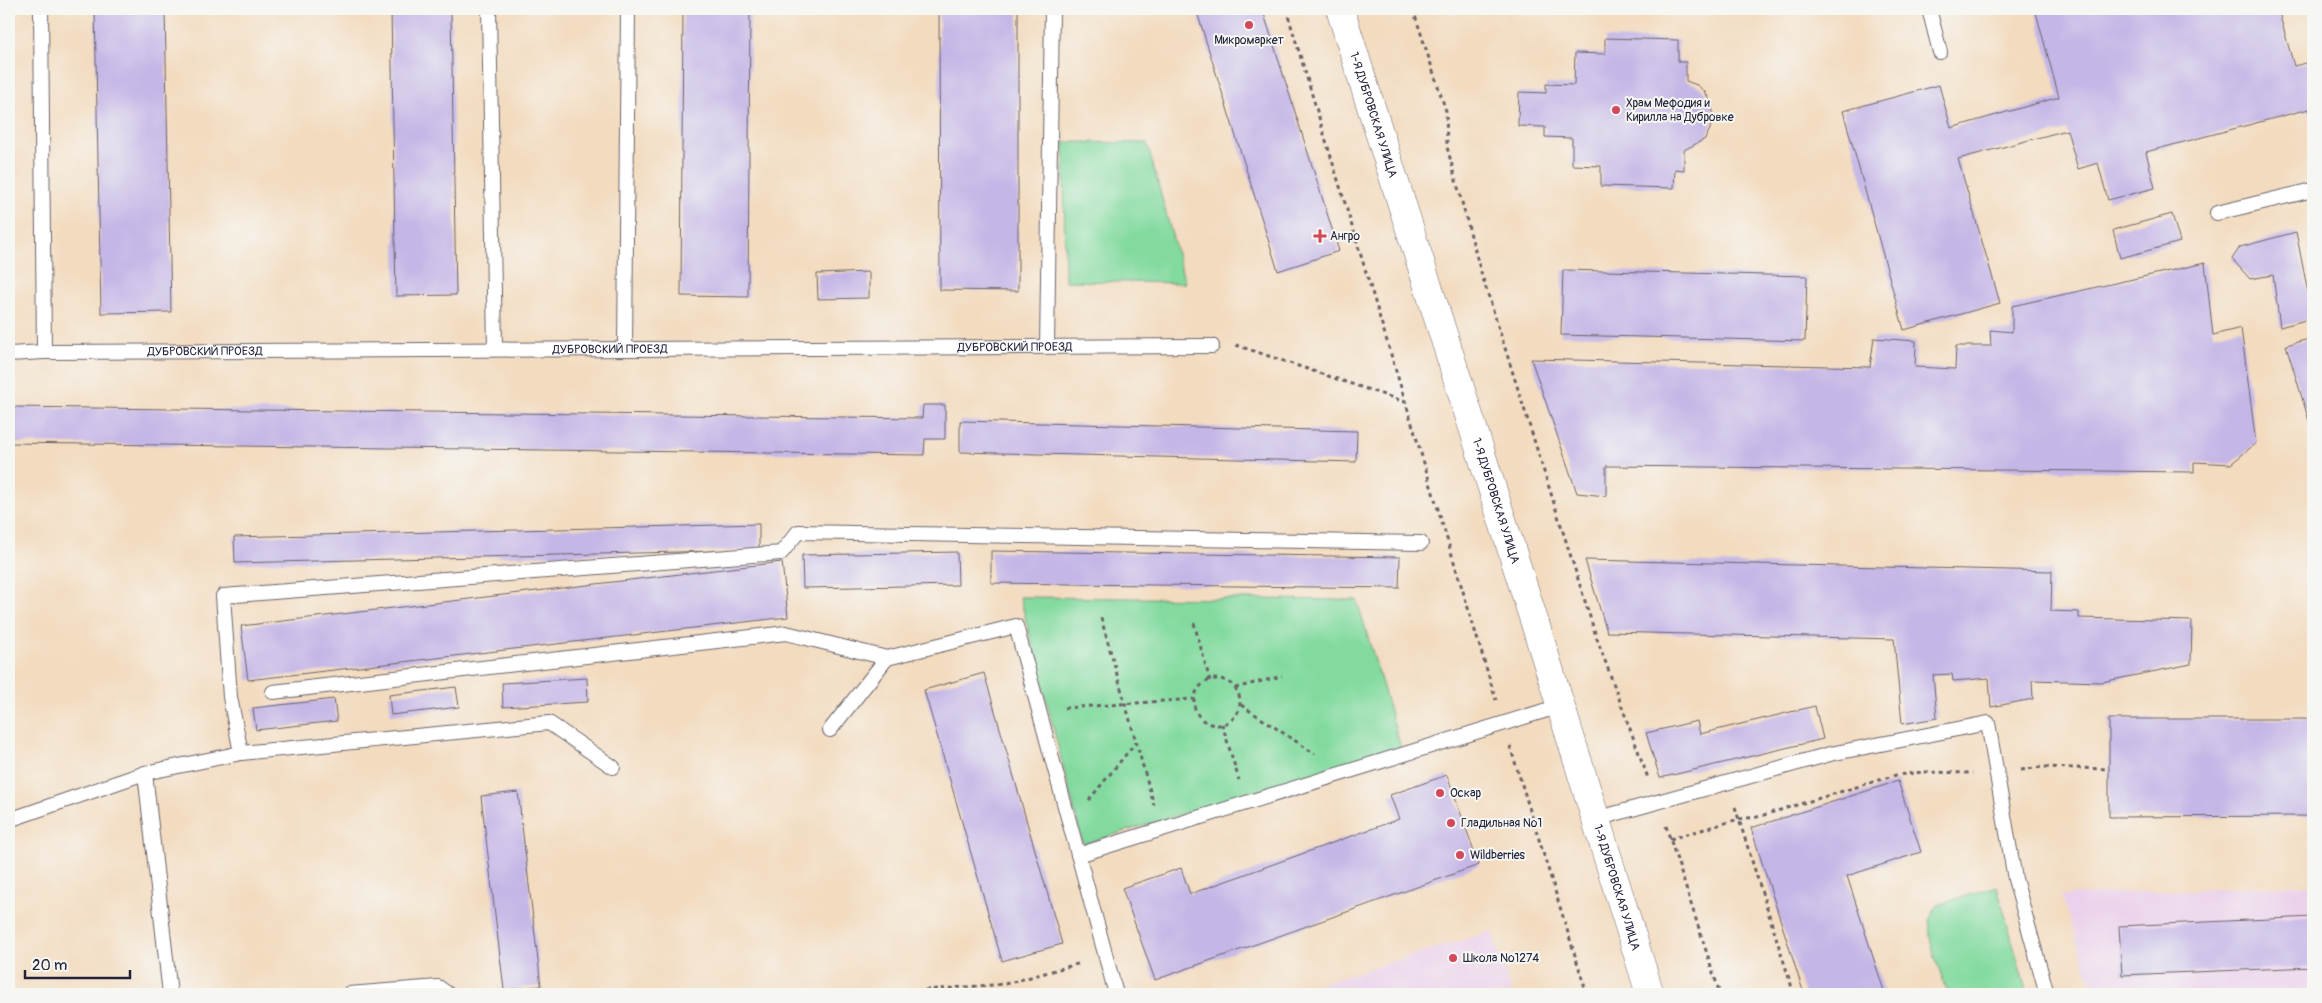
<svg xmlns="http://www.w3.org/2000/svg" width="2322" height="1003" font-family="Pangolin,sans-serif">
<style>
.built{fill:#ebd1eb}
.green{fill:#82da9f;stroke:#527e6d}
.building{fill:#c4b6e6}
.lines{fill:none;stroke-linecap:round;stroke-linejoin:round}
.lane-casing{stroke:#6b6369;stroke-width:16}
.secondary-casing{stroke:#6b6369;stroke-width:29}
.path{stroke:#6b6369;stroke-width:3;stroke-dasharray:4 4;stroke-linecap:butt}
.lane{stroke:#fff;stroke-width:14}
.secondary{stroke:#fff;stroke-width:28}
.poi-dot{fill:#d1495b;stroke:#f6f6f2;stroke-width:2}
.labels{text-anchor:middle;stroke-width:4;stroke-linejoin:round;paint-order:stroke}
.poi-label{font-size:12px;fill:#22223b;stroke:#f6f6f2;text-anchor:start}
.street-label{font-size:12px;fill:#22223b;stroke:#f6f6f2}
</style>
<rect width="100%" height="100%" fill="#f6f6f2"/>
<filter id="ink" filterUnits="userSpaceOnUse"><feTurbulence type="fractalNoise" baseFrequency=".02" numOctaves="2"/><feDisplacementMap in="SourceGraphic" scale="10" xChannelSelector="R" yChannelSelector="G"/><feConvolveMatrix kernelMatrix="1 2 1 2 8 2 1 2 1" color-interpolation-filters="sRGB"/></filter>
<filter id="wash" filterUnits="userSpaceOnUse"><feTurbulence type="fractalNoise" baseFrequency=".0096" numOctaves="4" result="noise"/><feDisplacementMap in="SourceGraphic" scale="20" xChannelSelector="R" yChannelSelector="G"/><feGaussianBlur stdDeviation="1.12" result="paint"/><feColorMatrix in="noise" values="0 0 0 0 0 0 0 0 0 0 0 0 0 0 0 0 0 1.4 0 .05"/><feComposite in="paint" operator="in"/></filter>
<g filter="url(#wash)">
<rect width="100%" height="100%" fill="#f3dbbf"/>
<!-- built -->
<path class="built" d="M 2313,885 L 2313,994 L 2095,994 L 2061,895 Z
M 1492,931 L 1512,994 L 1286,994 L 1320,984 Z"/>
<!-- green -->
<path class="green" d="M 1064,142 L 1147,143 L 1185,283 L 1065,281 Z
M 1020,597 L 1357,600 L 1401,748 L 1083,844 Z
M 1997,886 L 2027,994 L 1948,994 C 1940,968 1918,929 1937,905 Z"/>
<g id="blocks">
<!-- building -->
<path class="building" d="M 95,9 L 165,9 L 171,312 L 101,313 Z
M 391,9 L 451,9 L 456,295 L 396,296 Z
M 683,9 L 750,9 L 748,297 L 681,296 Z
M 939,9 L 1018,9 L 1018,291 L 940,290 Z
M 1196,9 L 1275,9 L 1275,11 L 1264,14 L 1339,251 L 1278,271 Z
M 2035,9 L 2278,9 L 2294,66 L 2313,61 L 2313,122 L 2309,109 L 2146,152 L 2155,188 L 2108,200 L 2098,163 L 2078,169 L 2067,130 L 1958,159 L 2000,303 L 1904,330 L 1843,111 L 1939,85 L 1951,128 L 2059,97 Z
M 1605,38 L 1678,40 L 1678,62 L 1686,62 L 1686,81 L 1697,85 L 1705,92 L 1712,104 L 1713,117 L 1710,129 L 1705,139 L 1684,150 L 1684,170 L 1675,169 L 1674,188 L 1601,186 L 1601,166 L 1572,165 L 1572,138 L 1545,137 L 1545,127 L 1518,126 L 1519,92 L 1546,93 L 1546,84 L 1574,85 L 1575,53 L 1605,54 Z
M 2172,214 L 2180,242 L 2120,258 L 2113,230 Z
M 2296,232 L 2313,318 L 2280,327 L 2273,275 L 2250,279 L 2232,259 L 2240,247 Z
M 2205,263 L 2213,335 L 2241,328 L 2256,443 L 2231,464 L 2194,462 L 2194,472 L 1606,466 L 1606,496 L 1577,493 L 1531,359 L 1870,367 L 1874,338 L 1916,341 L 1915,367 L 1955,369 L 1956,346 L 1991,346 L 1990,330 L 2012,332 L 2012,306 Z
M 1563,270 L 1807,276 L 1805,341 L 1561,335 Z
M 869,272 L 869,298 L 818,299 L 817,274 Z
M 2313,338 L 2313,434 L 2286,345 Z
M 923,405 L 945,405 L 945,439 L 925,439 L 924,455 L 9,443 L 9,407 L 922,418 Z
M 960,421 L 1357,431 L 1356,462 L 960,452 Z
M 759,524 L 759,550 L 235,563 L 234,537 Z
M 991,551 L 1400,557 L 1399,588 L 991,583 Z
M 957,552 L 958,585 L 803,588 L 802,555 Z
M 1585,560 L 2052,571 L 2051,611 L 2079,612 L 2079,618 L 2192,621 L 2191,664 L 2102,682 L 2032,680 L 2033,699 L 1991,707 L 1989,678 L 1953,681 L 1952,674 L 1933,675 L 1937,718 L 1902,724 L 1894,639 L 1607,632 Z
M 782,562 L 788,617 L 248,680 L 241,626 Z
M 984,673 L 1062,944 L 1002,961 L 924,690 Z
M 587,678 L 588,702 L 503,707 L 502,683 Z
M 456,687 L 459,707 L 391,715 L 389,695 Z
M 334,699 L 337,721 L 256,730 L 253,708 Z
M 1815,706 L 1823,739 L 1660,778 L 1646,733 L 1697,721 L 1700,734 Z
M 2109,719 L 2313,719 L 2313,816 L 2109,817 Z
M 1447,775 L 1479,865 L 1155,980 L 1122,888 L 1181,868 L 1190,894 L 1399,819 L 1390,795 Z
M 1898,781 L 1921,852 L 1847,876 L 1885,994 L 1804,994 L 1751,828 Z
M 518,792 L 541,986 L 504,990 L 481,796 Z
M 2313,917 L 2313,967 L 2122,975 L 2119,926 Z"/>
</g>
</g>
<g filter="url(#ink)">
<use href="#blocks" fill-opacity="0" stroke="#6b6369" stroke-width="1"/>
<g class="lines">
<defs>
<g id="lane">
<path d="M 41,9 L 44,352"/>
<path d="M 489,9 L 495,349"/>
<path d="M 1929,9 L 1940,52"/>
<path d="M 2217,213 L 2313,190"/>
<path d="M 1047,346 L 1052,9"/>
<path d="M 625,349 L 628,9"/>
<path id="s1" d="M 9,354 L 44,352 L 1212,346"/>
<path d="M 273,692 L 786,633 L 887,658"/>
<path d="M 830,730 L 887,658 L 1016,626 L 1116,994"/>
<path d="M 241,753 L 230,697 L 223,596 L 781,553 L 798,532 L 1421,543"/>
<path d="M 145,773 L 170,994"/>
<path d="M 1596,819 L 1830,754 L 1988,723 L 2015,879 L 2047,994"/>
<path d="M 9,820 L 145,773 L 241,753 L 549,723 L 613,767"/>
<path d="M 1078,855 L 1560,706"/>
<path d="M 349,994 L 438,987 L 448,994"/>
</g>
<g id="secondary">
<path id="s2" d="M 1340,9 L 1538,633 L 1650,994"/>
</g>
</defs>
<!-- lane casing -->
<use href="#lane" class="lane-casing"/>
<!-- secondary casing -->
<use href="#secondary" class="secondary-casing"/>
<!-- path -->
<path class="path" d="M 1286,9 L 1496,700
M 1413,9 L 1446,111 L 1447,147 L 1480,269 L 1596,636 L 1648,778
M 1236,345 L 1405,402
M 1101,618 L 1154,805
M 1194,623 L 1210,681
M1194 702a23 23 0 1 1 46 0a23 23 0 1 1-46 0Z
M 1235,688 L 1282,676
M 1241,705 L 1315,754
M 1064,708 L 1193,699
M 1222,724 L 1239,780
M 1510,746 L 1587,994
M 2021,770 L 2042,767 L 2109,769
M 1089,800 L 1136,742
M 1735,807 L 1794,994
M 1666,826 L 1720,994
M 1670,839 L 1739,819 L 1757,817 L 1896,775 L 1924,772 L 1973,773
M 885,993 L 1005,984 L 1081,963"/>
<!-- lane -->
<use href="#lane" class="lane"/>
<!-- secondary -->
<use href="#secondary" class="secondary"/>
</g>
</g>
<!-- markers -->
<g class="poi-dot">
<circle cx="1249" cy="25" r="5"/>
<circle cx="1616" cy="110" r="5"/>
<path d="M1317.5 228.5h5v5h5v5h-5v5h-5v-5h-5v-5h5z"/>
<circle cx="1440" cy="793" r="5"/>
<circle cx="1451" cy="823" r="5"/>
<circle cx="1460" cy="855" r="5"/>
<circle cx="1453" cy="958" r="5"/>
</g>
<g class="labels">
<!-- poi labels -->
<g class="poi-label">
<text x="1249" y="44" text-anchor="middle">Микромаркет</text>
<text x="1626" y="107">Храм Мефодия и<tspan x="1626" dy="14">Кирилла на Дубровке</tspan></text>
<text x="1330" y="240">Ангро</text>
<text x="1450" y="797">Оскар</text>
<text x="1461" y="827">Гладильная №1</text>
<text x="1470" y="859">Wildberries</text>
<text x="1463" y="962">Школа №1274</text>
</g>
<!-- street labels -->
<g class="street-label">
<text dy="4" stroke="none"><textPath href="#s2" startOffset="111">1-Я ДУБРОВСКАЯ УЛИЦА</textPath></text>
<text dy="4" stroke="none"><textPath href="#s1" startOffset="1006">ДУБРОВСКИЙ ПРОЕЗД</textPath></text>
<text dy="4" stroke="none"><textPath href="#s1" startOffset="601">ДУБРОВСКИЙ ПРОЕЗД</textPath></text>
<text dy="4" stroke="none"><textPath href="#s1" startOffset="196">ДУБРОВСКИЙ ПРОЕЗД</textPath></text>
<text dy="4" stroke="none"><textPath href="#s2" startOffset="516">1-Я ДУБРОВСКАЯ УЛИЦА</textPath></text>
<text dy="4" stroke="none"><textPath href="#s2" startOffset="921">1-Я ДУБРОВСКАЯ УЛИЦА</textPath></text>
</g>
</g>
<!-- margin -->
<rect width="2322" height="1003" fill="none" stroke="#f6f6f2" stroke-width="30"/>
<!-- scale -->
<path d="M25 970v8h105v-8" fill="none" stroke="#22223b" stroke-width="2.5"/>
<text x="32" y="970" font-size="15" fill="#22223b" stroke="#f6f6f2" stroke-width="4" paint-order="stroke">20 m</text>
</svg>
